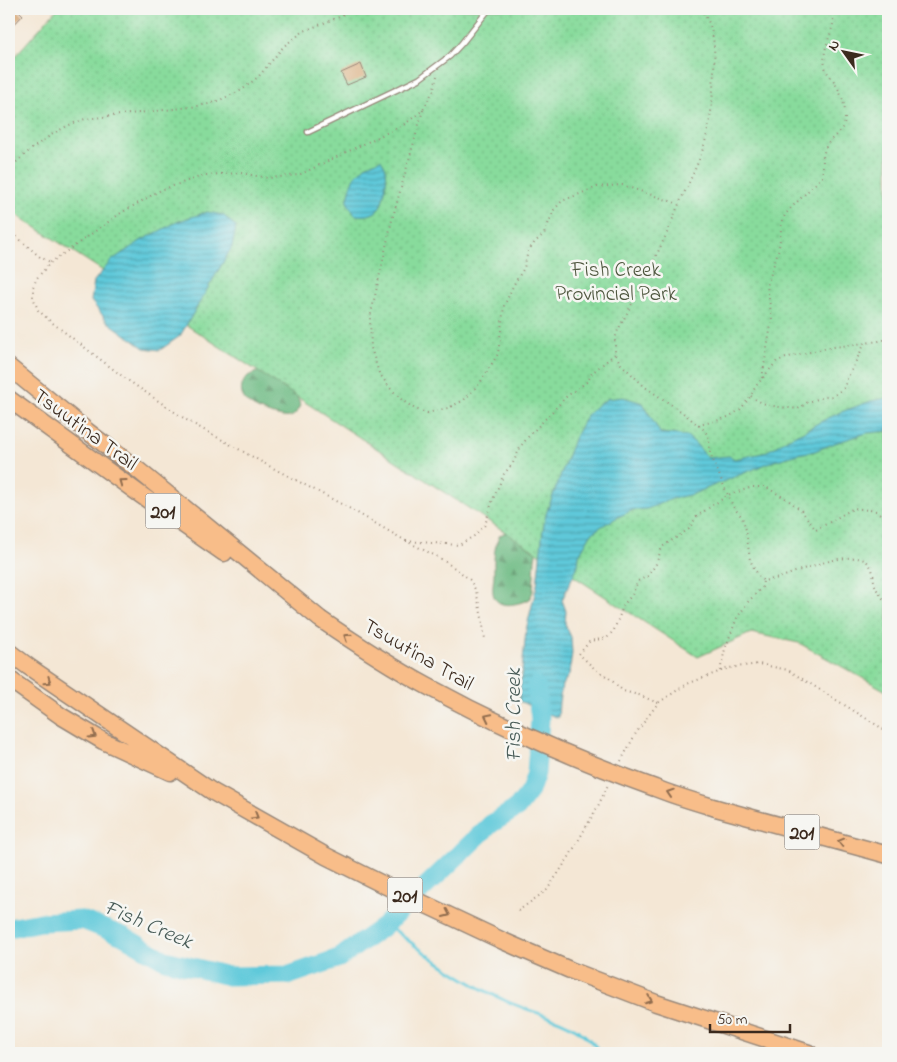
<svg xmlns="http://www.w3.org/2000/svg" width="897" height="1062" font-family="'Indie Flower',sans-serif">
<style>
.forest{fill:url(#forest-firs);stroke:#547251}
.park{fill:url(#park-dots);stroke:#62825d}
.water{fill:url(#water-rules);stroke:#4d7a7c}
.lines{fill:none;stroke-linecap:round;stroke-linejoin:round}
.stream{stroke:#5fc9da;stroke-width:3}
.river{stroke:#5fc9da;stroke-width:19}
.building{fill:#d39b62}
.service-casing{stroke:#98887a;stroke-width:7}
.motorway-casing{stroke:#98887a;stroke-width:19}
.path{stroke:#98887a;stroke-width:2;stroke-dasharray:1 4;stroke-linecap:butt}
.service{stroke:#fff;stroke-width:4.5}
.motorway{stroke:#f8bd89;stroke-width:16}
.motorway-bridge-casing{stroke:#98887a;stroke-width:19;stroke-linecap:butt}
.motorway-bridge{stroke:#f8bd89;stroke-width:16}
.oneway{stroke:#906c4e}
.labels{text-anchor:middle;stroke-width:5;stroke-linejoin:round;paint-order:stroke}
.shield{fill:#f6f6f2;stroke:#73675e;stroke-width:1}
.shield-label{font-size:20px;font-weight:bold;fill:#3b2a1e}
.park-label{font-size:21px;fill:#4e563e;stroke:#f6f6f2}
.street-label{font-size:21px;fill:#3b2a1e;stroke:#f6f6f2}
.water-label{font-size:22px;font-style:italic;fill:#465a56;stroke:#f6f6f2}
</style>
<defs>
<pattern id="forest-firs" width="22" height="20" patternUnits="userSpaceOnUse" patternTransform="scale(1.25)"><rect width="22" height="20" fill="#6ebb84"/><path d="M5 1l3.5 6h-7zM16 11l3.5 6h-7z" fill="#5c986b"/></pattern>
<pattern id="park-dots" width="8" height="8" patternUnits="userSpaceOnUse" patternTransform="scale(1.25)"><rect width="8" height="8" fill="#88db9c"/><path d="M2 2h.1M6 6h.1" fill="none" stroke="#76bc86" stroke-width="1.8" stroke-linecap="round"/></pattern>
<pattern id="water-rules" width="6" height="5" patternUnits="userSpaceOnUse" patternTransform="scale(1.25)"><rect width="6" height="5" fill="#5fc9da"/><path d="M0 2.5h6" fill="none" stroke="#50a3b0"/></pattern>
</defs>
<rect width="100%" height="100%" fill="#f6f6f2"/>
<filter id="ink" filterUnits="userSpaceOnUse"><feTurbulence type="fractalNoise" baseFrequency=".02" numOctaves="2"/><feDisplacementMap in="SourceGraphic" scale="10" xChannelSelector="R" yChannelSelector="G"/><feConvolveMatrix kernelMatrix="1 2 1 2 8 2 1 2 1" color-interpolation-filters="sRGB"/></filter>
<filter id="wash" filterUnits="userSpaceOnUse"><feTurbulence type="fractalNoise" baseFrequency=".0096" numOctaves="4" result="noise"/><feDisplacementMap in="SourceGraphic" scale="20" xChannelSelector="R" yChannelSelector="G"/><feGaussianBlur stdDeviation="1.12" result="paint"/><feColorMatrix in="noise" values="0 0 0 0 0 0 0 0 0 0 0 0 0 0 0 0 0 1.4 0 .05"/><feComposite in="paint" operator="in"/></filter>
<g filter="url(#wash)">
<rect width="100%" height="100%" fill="#f4e7d5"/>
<!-- forest -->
<path class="forest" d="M 259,371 L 297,396 L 300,405 C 298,410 295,416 290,417 C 287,418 282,417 278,416 C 265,413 237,404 242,386 C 243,382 245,379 248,376 C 251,374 255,373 259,371 Z
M 541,526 L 535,559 L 533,591 L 530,599 C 519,604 496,611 493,593 C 492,587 494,580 494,574 C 494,560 493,548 500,535 L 508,531 Z"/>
<!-- park -->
<path class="park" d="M 57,9 L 888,9 L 888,692 L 799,643 L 751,633 L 698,657 L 9,210 L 9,63 Z"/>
<!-- water -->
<path class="water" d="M 381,159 C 381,160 385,166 385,166 C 389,175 384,203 378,210 C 372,216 362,216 355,215 L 347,202 L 353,179 L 365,166 Z
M 207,212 L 223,215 L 236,227 L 232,247 L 180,336 L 160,350 L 144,348 L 108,322 L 91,301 L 94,281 L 112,260 L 142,240 L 179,221 Z
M 623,397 L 643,403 L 660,433 L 687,436 L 695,443 L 708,458 L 729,456 L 735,459 L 763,453 L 775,447 L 787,439 L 804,431 L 820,422 L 841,412 L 871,401 L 888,398 L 888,431 L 867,433 L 835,443 L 815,451 L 798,454 L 771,462 L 693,494 L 672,499 L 647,509 L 633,510 L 618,517 L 602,526 L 591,534 L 579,555 L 578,565 L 562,600 L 566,611 L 565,624 L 571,637 L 572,653 L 569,675 L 562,685 L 559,702 L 558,718 L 519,701 L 526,630 L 537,585 L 543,529 L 546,514 L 574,439 L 586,416 L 596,406 L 607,399 Z"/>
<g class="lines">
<!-- stream -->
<path class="stream" d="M 9,476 L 11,477
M 387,924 C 422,952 464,982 506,1001 C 530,1012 562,1018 583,1034 C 590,1040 596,1047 602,1053"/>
<!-- river -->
<path class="river" d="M 9,928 L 41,922 L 82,920 L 123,936 L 165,960 L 228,976 L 290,975 L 339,958 L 383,927 L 491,824 L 517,808 L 530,791 L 536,773 L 540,719 L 536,686"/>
</g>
<g id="blocks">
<!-- building -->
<path class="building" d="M 9,9 L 17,9 L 23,15 L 9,30 Z
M 361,64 L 366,77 L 347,85 L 341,73 Z"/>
</g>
</g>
<g filter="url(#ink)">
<use href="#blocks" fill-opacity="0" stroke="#98887a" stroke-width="1"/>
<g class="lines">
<defs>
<path id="service" d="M 308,132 L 419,79 L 450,56 L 462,43 L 489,9"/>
<path id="motorway" d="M 9,367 L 87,431 L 138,470 L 320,619
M 9,399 L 141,495 L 224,553
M 9,652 L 29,667 L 213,792 L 326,856 L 384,885 L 503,941 L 570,970 L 656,1003 L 809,1053
M 9,679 L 61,716 L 103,741 L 170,772
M 716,808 L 888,855"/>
</defs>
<!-- service casing -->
<use href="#service" class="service-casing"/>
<!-- motorway casing -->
<use href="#motorway" class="motorway-casing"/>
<!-- path -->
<path class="path" d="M 700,9 C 715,25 715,49 714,70 C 713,91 712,113 707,134 C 701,161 687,185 676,211 C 672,220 669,230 664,239 C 650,270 634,300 618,330 L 615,339 L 615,354 L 621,364 L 645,387 L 682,412 L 703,429 L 707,434 L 709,439 L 710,453 L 726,491 L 734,508 L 742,517 L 746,530 L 750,560 L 755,570 L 763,581 C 768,580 774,579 779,578 C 796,572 854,547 868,563 C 875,571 872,576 875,585 C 877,592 883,599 888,603
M 437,76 L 433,91 L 423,110 L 405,124 L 299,175 L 268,178 L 241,173 L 205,175 L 161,190 L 121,213 L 50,263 L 37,278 L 33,287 L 33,297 L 38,310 L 50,321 L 126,379 L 188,421 L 269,466 L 347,507 L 406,541 L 438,557 L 459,571 L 470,580 L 476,591 L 482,618 L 485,639
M 423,110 L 392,220 L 370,318 L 371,348 L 379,373 L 390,388 L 403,401 L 415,409 L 427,413 L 448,408 L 464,400 L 480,383 L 498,354 L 504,306 L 514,284 L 524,268 L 528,251 L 535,242 L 544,234 L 554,210 L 562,201 L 597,187 L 622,185 L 679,204
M 9,169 C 31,148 56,128 85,119 L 191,107 L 209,104 L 222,99 L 242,90 L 259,76 L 284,46 L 304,31 L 339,17 L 353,9
M 9,230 L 40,257 L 50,262
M 762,378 L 772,319 L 767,286 L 779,248 L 782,221 L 785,215 L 789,210 L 822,177 C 824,166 821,157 826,147 C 831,136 845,131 845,119 C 846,108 842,95 836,85 C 833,78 826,74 825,66 C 822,52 829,40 832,28 C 834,22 834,15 836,9
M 751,396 C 764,407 781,407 798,409 L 808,402 L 821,398 L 833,396 L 844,388 L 847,379 L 865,343
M 698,425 L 716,421 L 728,417 L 740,410 L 750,397 L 756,386 L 777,361 L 789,357 L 827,348 L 879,341 L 888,339
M 406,541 L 459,545 L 474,536 L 485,525 L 493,499 L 504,474 L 513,463 L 521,446 L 528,437 L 567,396 L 588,381 L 592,373 L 615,354
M 720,671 L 725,649 L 737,618 L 748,602 L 762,587 L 763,581
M 658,703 L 639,695 L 623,691 L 608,677 L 596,670 L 579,654 L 590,641 L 607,638 L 614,630 L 624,604 L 632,595 L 638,581 L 648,576 L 656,564 L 662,547 L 689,529 L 697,516 L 728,495 L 753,487 L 766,487 L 788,500 L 801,510 L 816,530 L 854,508 L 876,511 L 888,520
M 621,761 L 636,733 L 658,703 L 687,684 L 729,668 L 759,664 L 788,670 L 888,732
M 518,911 L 547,890 L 569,857 L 598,806 L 608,785"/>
<!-- service -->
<use href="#service" class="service"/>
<!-- motorway -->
<use href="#motorway" class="motorway"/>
<defs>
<path id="motorway-bridge" d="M 320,619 C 355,643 390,666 427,686 C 500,726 577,760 655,788 C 675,796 696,802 716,808"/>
</defs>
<!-- motorway-bridge casing -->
<use href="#motorway-bridge" class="motorway-bridge-casing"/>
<!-- motorway-bridge -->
<use href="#motorway-bridge" class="motorway-bridge"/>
</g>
<!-- one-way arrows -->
<defs><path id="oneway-chevron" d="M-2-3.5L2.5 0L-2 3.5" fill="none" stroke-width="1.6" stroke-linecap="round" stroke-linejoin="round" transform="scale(1.25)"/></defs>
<g class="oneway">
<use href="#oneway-chevron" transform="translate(122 482) rotate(-144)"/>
<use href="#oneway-chevron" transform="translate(347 637) rotate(-147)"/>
<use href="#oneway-chevron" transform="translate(48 681) rotate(34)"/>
<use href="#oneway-chevron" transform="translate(488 717) rotate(-154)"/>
<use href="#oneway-chevron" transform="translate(93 735) rotate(32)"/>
<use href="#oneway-chevron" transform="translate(670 793) rotate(-162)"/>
<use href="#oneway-chevron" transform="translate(255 816) rotate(30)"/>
<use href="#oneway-chevron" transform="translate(841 842) rotate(-165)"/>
<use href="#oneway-chevron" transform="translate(447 914) rotate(25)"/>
<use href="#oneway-chevron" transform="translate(649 1000) rotate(21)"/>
</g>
</g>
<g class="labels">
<!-- shield labels -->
<g class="shield">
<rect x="145.5" y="493.5" width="35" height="35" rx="4"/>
<rect x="784.5" y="814.5" width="35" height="35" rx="4"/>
<rect x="387.5" y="877.5" width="35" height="35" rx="4"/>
</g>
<g class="shield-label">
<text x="163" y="518">201</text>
<text x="802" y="839">201</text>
<text x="405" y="902">201</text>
</g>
<!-- park labels -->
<g class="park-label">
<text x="616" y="276">Fish Creek<tspan x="616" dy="24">Provincial Park</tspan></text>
</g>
<!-- street labels -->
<g class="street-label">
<text transform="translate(86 429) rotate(36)" y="7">Tsuut'ina Trail</text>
<text transform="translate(419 654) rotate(30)" y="7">Tsuut'ina Trail</text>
</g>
<!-- water labels -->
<g class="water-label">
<text transform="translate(512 715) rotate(-90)" y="8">Fish Creek</text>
<text transform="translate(149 923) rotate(23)" y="8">Fish Creek</text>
</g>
</g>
<!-- margin -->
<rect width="897" height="1062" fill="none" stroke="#f6f6f2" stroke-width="30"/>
<!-- north arrow -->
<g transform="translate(844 52) rotate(303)" stroke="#f6f6f2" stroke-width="4" paint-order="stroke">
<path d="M0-4L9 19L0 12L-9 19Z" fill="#3b2a1e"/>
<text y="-8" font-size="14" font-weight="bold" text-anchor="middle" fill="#3b2a1e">N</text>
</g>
<!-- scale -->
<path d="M710 1024v8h80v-8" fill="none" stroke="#3b2a1e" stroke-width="2.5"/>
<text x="717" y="1024" font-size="15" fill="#3b2a1e" stroke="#f6f6f2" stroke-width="4" paint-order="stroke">50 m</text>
</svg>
